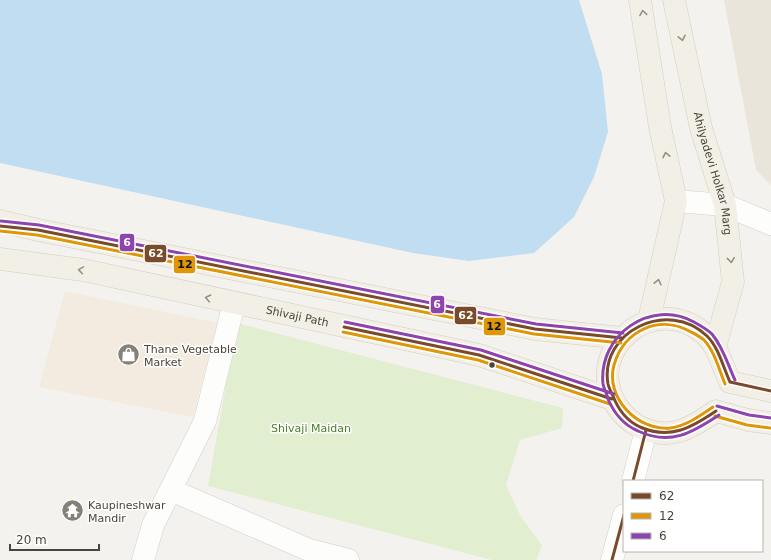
<svg xmlns="http://www.w3.org/2000/svg" width="771" height="560" font-family="'DejaVu Sans',sans-serif">
<style>
.commercial{fill:#f3ebdf}
.education{fill:#eae5da}
.green{fill:#e1eecf}
.water{fill:#c0ddf1}
.lines{fill:none;stroke-linecap:round;stroke-linejoin:round}
.minor-casing{stroke:#d2d0cb;stroke-width:23}
.major-casing{stroke:#d6cebb;stroke-width:23}
.minor{stroke:#fdfdfc;stroke-width:22}
.major{stroke:#f2efe6;stroke-width:22}
.bus-1-casing{stroke:#fff;stroke-width:6}
.bus-2-casing{stroke:#fff;stroke-width:6}
.bus-3-casing{stroke:#fff;stroke-width:6}
.bus-1{stroke:#7a4b2a;stroke-width:3}
.bus-2{stroke:#dd9709;stroke-width:3}
.bus-3{stroke:#8e44ad;stroke-width:3}
.oneway{stroke:#969187}
.bus-dot{fill:#4b4439;stroke:#fff;stroke-width:1.5}
.labels{text-anchor:middle;stroke-width:3;stroke-linejoin:round;paint-order:stroke}
.street-label{font-size:11px;fill:#4b4439;stroke:#fff}
.poi-label{font-size:11px;fill:#4b4439;stroke:#fff;text-anchor:start}
.park-label{font-size:11px;fill:#4a7f2a;stroke:#fff}
.line-badge{stroke:#fff;stroke-width:1.5}
.badge-label{font-size:11px;text-anchor:middle;font-weight:bold;fill:#fff}
.pale-badge-label{font-size:11px;text-anchor:middle;font-weight:bold;fill:#111}
</style>
<rect width="100%" height="100%" fill="#f4f2ee"/>
<!-- commercial -->
<path class="commercial" d="M 65,291 L 218,323 L 193,417 L 39,387 Z"/>
<!-- education -->
<path class="education" d="M 724,0 L 771,0 L 771,185 L 756,170 Z"/>
<!-- green -->
<path class="green" d="M 237,323 L 563,408 L 562,428 L 520,440 L 506,485 L 520,515 L 542,546 L 536,560 L 492,560 L 208,486 Z"/>
<!-- water -->
<path class="water" d="M 0,0 L 579,0 L 602,74 L 608,132 L 594,177 L 574,217 L 534,253 L 469,261 L 413,253 L 0,163 Z"/>
<g class="lines">
<defs>
<path id="minor" d="M 676,201 L 725,205 L 771,224
M 633,481 L 646,430
M 171,490 L 309,550 L 348,560
M 143,560 L 153,525 L 205,421 L 234,303
M 612,560 L 624,515"/>
<g id="major">
<path d="M 640,0 L 660,127 L 676,201 L 649,320"/>
<path id="s1" d="M 674,0 L 701,128 L 725,205 L 733,282 L 715,347"/>
<path d="M 0,221 L 38,230 L 535,329 L 622,338"/>
<path id="s2" d="M 0,259 L 83,270 L 479,355 L 612,399"/>
<path d="M 771,391 L 730,382 C 722,365 717,343 702,332 C 653,292 583,350 616,405 C 622,414 629,421 638,426 C 669,442 690,429 716,411 L 748,420 L 771,423"/>
</g>
</defs>
<!-- minor casing -->
<use href="#minor" class="minor-casing"/>
<!-- major casing -->
<use href="#major" class="major-casing"/>
<!-- minor -->
<use href="#minor" class="minor"/>
<!-- major -->
<use href="#major" class="major"/>
<defs>
<path id="bus-1" d="M 0,226 L 38,230 L 535,329 L 622,338
M 344,327 L 479,355 L 612,399
M 730,382 L 771,391
M 716,411 C 691,428 670,440 640,427 C 627,421 618,409 613,396 C 611,392 609,388 608,384 C 599,332 668,298 707,336 C 719,348 723,367 730,382
M 633,481 L 646,430
M 612,560 L 624,515"/>
<path id="bus-2" d="M 0,231 L 37,235 L 534,334 L 621,343
M 343,332 L 478,360 L 610,404
M 713,407 C 700,416 686,426 670,428 C 637,431 605,397 614,365 C 624,330 660,314 691,332 C 696,334 700,337 704,340 C 715,352 719,370 725,384
M 715,416 L 747,425 L 770,428"/>
<path id="bus-3" d="M 1,221 L 39,225 L 536,324 L 623,333
M 345,322 L 481,350 L 614,394
M 717,406 L 749,415 L 771,418
M 719,415 C 692,433 670,446 638,431 C 624,425 614,413 608,399 C 607,394 604,389 603,384 C 598,335 651,298 694,322 C 701,326 707,329 712,334 C 723,347 728,365 735,380"/>
</defs>
<!-- bus-1 casing -->
<use href="#bus-1" class="bus-1-casing"/>
<!-- bus-2 casing -->
<use href="#bus-2" class="bus-2-casing"/>
<!-- bus-3 casing -->
<use href="#bus-3" class="bus-3-casing"/>
<!-- bus-1 -->
<use href="#bus-1" class="bus-1"/>
<!-- bus-2 -->
<use href="#bus-2" class="bus-2"/>
<!-- bus-3 -->
<use href="#bus-3" class="bus-3"/>
</g>
<!-- one-way arrows -->
<defs><path id="oneway-chevron" d="M-2-3.5L2.5 0L-2 3.5" fill="none" stroke-width="1.6" stroke-linecap="round" stroke-linejoin="round"/></defs>
<g class="oneway">
<use href="#oneway-chevron" transform="translate(643 13) rotate(-99)"/>
<use href="#oneway-chevron" transform="translate(682 38) rotate(78)"/>
<use href="#oneway-chevron" transform="translate(666 155) rotate(-102)"/>
<use href="#oneway-chevron" transform="translate(731 260) rotate(84)"/>
<use href="#oneway-chevron" transform="translate(81 270) rotate(-171)"/>
<use href="#oneway-chevron" transform="translate(658 282) rotate(-77)"/>
<use href="#oneway-chevron" transform="translate(208 298) rotate(-168)"/>
</g>
<!-- icons -->
<defs>
<symbol id="shop-disc" viewBox="-11 -11 22 22"><circle r="9.5" fill="#868178" stroke="#fff"/><path d="M-5-2.5h2.3a2.7 3.5 0 0 1 5.4 0H5L5.5 6h-11ZM-1.5-2.5h3a1.5 2.3 0 0 0-3 0Z" fill="#fff"/></symbol>
<symbol id="temple-disc" viewBox="-11 -11 22 22"><circle r="9.5" fill="#868178" stroke="#fff"/><path d="M0-6L5-2H3V0L6.5 2.5H4V6H1.5V3h-3V6H-4V2.5H-6.5L-3 0V-2H-5Z" fill="#fff"/></symbol>
</defs>
<g fill-rule="evenodd">
<use href="#shop-disc" x="116" y="342" width="25" height="25"/>
<use href="#temple-disc" x="60" y="498" width="25" height="25"/>
</g>
<!-- markers -->
<circle class="bus-dot" cx="492" cy="365" r="3.5"/>
<g class="labels">
<!-- street labels -->
<g class="street-label">
<text dy="4" stroke="none"><textPath href="#s1" startOffset="178">Ahilyadevi Holkar Marg</textPath></text>
<text dy="4" stroke="none"><textPath href="#s2" startOffset="303">Shivaji Path</textPath></text>
</g>
<!-- poi labels -->
<g class="poi-label">
<text x="144" y="353">Thane Vegetable<tspan x="144" dy="13">Market</tspan></text>
<text x="88" y="509">Kaupineshwar<tspan x="88" dy="13">Mandir</tspan></text>
</g>
<!-- park labels -->
<g class="park-label">
<text x="311" y="432">Shivaji Maidan</text>
</g>
</g>
<g class="line-badge">
<rect x="119" y="233" width="16" height="19" rx="4" fill="#8e44ad"/>
<rect x="144" y="244" width="23" height="19" rx="4" fill="#7a4b2a"/>
<rect x="173" y="255" width="23" height="19" rx="4" fill="#dd9709"/>
<rect x="430" y="295" width="15" height="19" rx="4" fill="#8e44ad"/>
<rect x="454" y="306" width="23" height="19" rx="4" fill="#7a4b2a"/>
<rect x="483" y="317" width="23" height="19" rx="4" fill="#dd9709"/>
</g>
<g class="badge-label">
<text x="127" y="246">6</text>
<text x="156" y="257">62</text>
<text x="437" y="308">6</text>
<text x="466" y="319">62</text>
</g>
<g class="pale-badge-label">
<text x="185" y="268">12</text>
<text x="494" y="330">12</text>
</g>
<!-- legend -->
<rect x="623" y="480" width="140" height="72" fill="#ffffff" stroke="#b7b4b0"/>
<rect x="631" y="493" width="20" height="6" fill="#7a4b2a" stroke="#b7b4b0"/>
<text x="659" y="500" font-size="12" fill="#4b4439">62</text>
<rect x="631" y="513" width="20" height="6" fill="#dd9709" stroke="#b7b4b0"/>
<text x="659" y="520" font-size="12" fill="#4b4439">12</text>
<rect x="631" y="533" width="20" height="6" fill="#8e44ad" stroke="#b7b4b0"/>
<text x="659" y="540" font-size="12" fill="#4b4439">6</text>
<!-- scale -->
<path d="M10 544v6h89v-6" fill="none" stroke="#4b4439" stroke-width="2"/>
<text x="16" y="544" font-size="12" fill="#4b4439" stroke="#ffffff" stroke-width="3" paint-order="stroke">20 m</text>
</svg>
